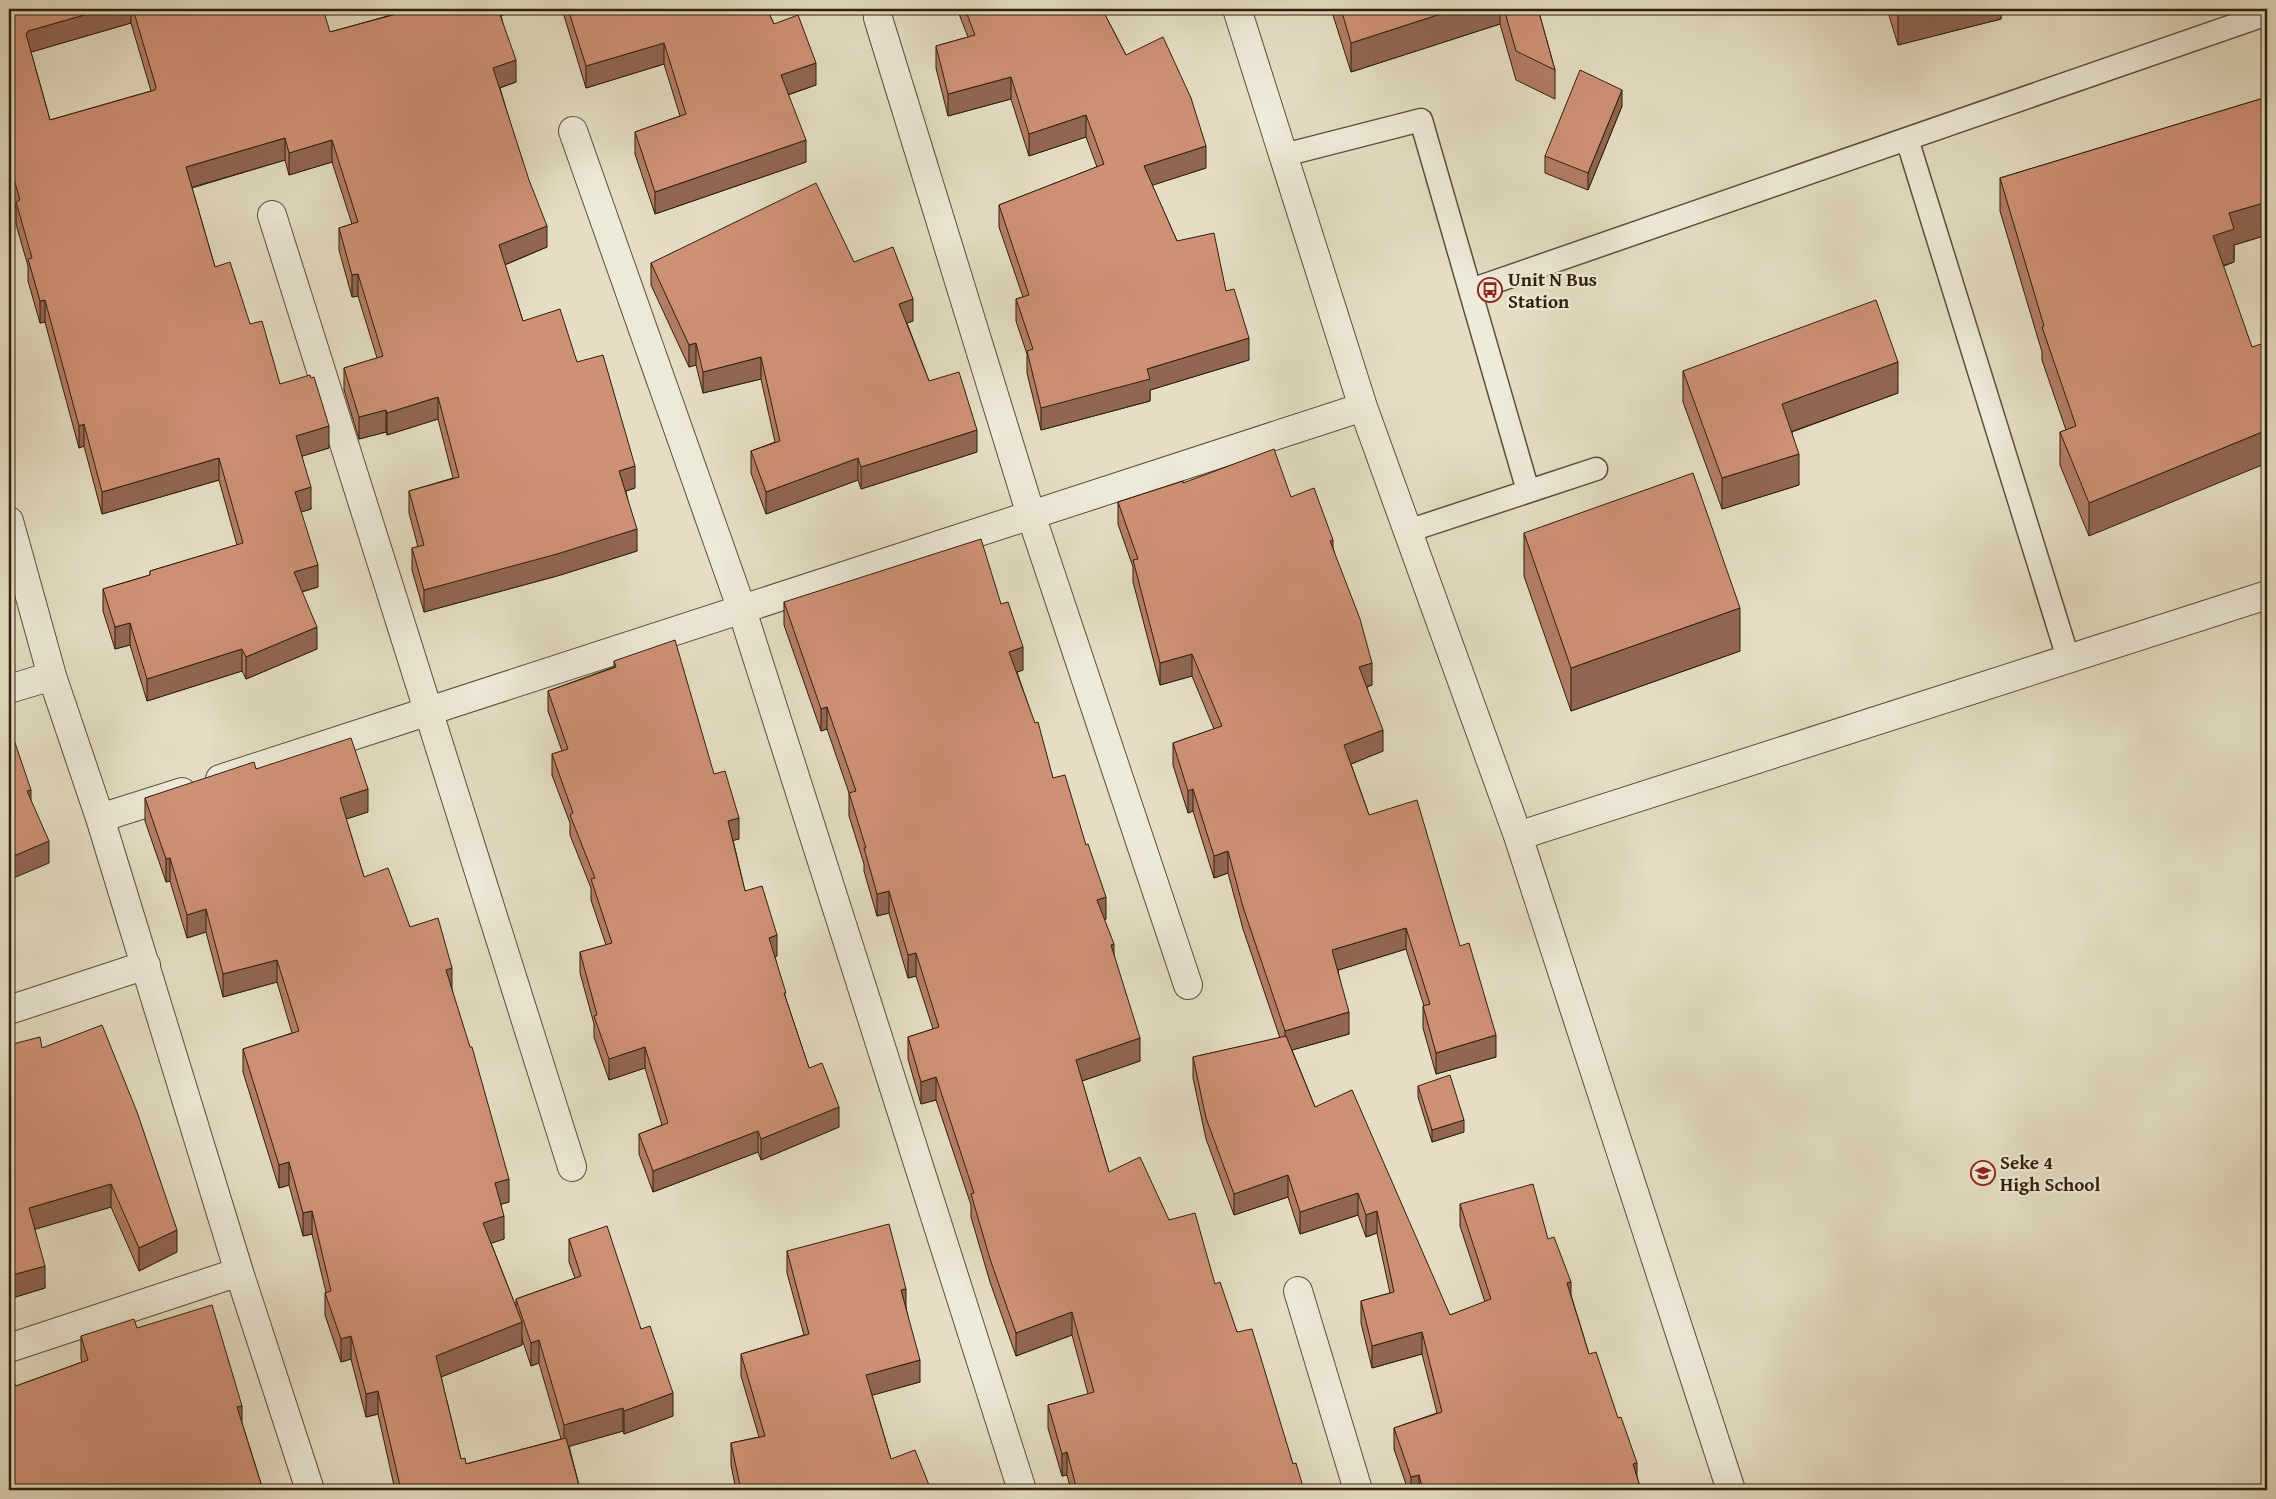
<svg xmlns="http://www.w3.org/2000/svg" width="2276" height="1499" font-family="'Gentium Book Plus',serif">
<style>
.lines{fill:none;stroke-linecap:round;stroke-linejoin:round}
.lane-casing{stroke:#5c4f38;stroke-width:25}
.street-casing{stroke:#5c4f38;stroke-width:30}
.lane{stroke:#eeead9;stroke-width:22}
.street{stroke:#eeead9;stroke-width:28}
.wall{fill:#b27d65;stroke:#2f1f09;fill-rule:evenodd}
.shaded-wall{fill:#916653;stroke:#2f1f09}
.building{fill:#cf9176;stroke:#2f1f09}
.labels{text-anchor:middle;stroke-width:4.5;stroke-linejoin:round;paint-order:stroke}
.poi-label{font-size:19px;font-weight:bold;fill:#2f1f09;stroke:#eeead9;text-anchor:start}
</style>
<rect width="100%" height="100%" fill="#e5dec4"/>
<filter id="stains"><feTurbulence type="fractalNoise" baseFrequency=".004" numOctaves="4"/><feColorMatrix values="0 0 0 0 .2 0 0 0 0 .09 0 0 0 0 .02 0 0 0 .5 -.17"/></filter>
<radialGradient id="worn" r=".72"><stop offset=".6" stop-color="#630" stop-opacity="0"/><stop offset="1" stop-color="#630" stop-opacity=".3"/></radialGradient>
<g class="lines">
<defs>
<path id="lane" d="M 1907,139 L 2068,658
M 1284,155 L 1421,120 L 1528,491
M 1471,290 L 2267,14
M 1408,531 L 1596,469"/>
<path id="street" d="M 1237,9 L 1363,407 L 1518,836 L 1731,1490
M 878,18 L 1031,515 L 1188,985
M 573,131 L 742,610 L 1022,1490
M 272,215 L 572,1167
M 9,521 L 52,676 L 100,818 L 239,1272 L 310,1490
M 9,689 L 52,676
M 220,779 L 1363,407
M 100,818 L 182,792
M 1518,836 L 2267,595
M 9,1010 L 146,965
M 1298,1291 L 1358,1490
M 9,1348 L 239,1272"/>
</defs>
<!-- lane casing -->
<use href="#lane" class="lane-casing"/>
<!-- street casing -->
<use href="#street" class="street-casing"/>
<!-- lane -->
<use href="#lane" class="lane"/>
<!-- street -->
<use href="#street" class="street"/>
</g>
<!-- wall -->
<path class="wall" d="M 9,9 L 241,9 L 242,11 L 330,32 L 398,13 L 396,9 L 521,9 L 501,15 L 516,82 L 500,88 L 547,247 L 505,265 L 523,321 L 577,362 L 635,488 L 626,491 L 637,551 L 557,576 L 424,612 L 412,570 L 412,548 L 418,547 L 409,513 L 409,491 L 453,478 L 438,419 L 387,435 L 386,432 L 359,439 L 344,390 L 344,368 L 377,358 L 358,296 L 352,297 L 339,250 L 339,228 L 352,224 L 332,162 L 289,175 L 285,160 L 192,188 L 215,267 L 250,324 L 280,384 L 329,448 L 302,456 L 311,509 L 301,512 L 318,587 L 302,592 L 317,649 L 246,679 L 242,671 L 147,701 L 130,645 L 115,649 L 103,611 L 103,589 L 150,575 L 150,571 L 237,545 L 219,480 L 102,514 L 84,446 L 79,448 L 45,322 L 40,323 L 28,281 L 28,266 L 16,224 L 16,208 L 9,184 ZM 131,23 L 151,91 L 50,120 L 31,52 Z
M 562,9 L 767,9 L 774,24 L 816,85 L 788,95 L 806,162 L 655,214 L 635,154 L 635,132 L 680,116 L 664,64 L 586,88 Z
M 957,9 L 1102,9 L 1126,55 L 1206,168 L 1152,185 L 1177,241 L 1226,291 L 1249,360 L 1150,390 L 1150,401 L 1041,430 L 1027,373 L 1027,354 L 1016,321 L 1016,299 L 1023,297 L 999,227 L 999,205 L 1097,167 L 1086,137 L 1029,156 L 1011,99 L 948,116 L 936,68 L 936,46 L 968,37 Z
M 1331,9 L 1538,9 L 1555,70 L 1555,99 L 1516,80 L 1500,24 L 1351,72 Z
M 1887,9 L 2001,9 L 2001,19 L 1898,45 Z
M 2267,97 L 2267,235 L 2234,245 L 2234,262 L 2224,266 L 2089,536 L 2060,465 L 2060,432 L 2066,430 L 2042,360 L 2042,352 L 2000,211 L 2000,178 Z
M 1622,106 L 1588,190 L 1545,173 L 1545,156 Z
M 854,262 L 913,321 L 907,323 L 929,381 L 977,452 L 861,489 L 858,480 L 766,514 L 751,473 L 751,451 L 775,442 L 761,379 L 703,393 L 696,365 L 689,367 L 651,285 L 651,263 Z
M 1683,371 L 1898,393 L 1792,432 L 1799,485 L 1722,509 L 1683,402 Z
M 1183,483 L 1291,497 L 1333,548 L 1372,685 L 1367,687 L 1383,751 L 1351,764 L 1369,815 L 1460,946 L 1496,1057 L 1436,1074 L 1423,1028 L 1423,1006 L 1424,1006 L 1406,949 L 1338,970 L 1349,1034 L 1292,1050 L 1315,1107 L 1450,1315 L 1485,1302 L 1460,1226 L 1460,1204 L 1548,1239 L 1571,1295 L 1589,1354 L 1637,1477 L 1641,1490 L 1408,1490 L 1394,1449 L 1394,1428 L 1437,1413 L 1422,1354 L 1372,1368 L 1361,1323 L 1361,1301 L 1390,1293 L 1377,1233 L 1366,1237 L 1358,1215 L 1300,1234 L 1288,1197 L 1234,1215 L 1206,1139 L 1193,1078 L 1193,1057 L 1280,1038 L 1243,929 L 1228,873 L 1214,878 L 1193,811 L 1188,813 L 1173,765 L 1173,743 L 1214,729 L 1192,676 L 1160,685 L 1133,582 L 1133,567 L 1118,524 L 1118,502 Z
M 1524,533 L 1740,651 L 1571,711 L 1524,576 Z
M 784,602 L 1001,604 L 1023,670 L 1017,672 L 1053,778 L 1106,919 L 1104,920 L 1140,1061 L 1082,1081 L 1109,1172 L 1169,1220 L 1215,1284 L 1237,1332 L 1304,1490 L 1071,1490 L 1067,1475 L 1062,1476 L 1048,1428 L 1048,1405 L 1088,1394 L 1072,1335 L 1016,1356 L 990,1282 L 971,1217 L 971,1205 L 936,1100 L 921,1104 L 908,1059 L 908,1037 L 933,1029 L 916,976 L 908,978 L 889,913 L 877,916 L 864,871 L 864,864 L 849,816 L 849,793 L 827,729 L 821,731 L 784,625 Z
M 614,661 L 714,774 L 739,839 L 733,840 L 745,891 L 777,956 L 775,957 L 786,999 L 809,1068 L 839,1127 L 761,1160 L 758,1152 L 653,1192 L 639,1154 L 639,1134 L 662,1125 L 645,1068 L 609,1080 L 594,1037 L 594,1024 L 580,973 L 580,952 L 606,945 L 591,900 L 591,888 L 570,835 L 570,823 L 552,775 L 552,754 L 562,751 L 548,711 L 548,691 L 614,667 Z
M 256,769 L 368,812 L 346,819 L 364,877 L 410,927 L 452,990 L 509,1202 L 501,1204 L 504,1239 L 491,1243 L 516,1307 L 516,1299 L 575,1278 L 569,1262 L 569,1239 L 641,1329 L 673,1416 L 624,1434 L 623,1431 L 569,1446 L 580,1489 L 590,1490 L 395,1490 L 378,1414 L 366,1417 L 351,1359 L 341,1362 L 325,1315 L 325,1293 L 326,1292 L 312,1234 L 303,1236 L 289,1185 L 279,1188 L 243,1072 L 243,1049 L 292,1033 L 277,982 L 223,997 L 206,932 L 187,938 L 170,881 L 166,882 L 145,821 L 145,798 ZM 522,1339 L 531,1366 L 539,1363 L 561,1439 L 466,1464 L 461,1459 L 441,1377 L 522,1345 Z
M 9,1045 L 42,1048 L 177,1252 L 139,1271 L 111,1207 L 35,1229 L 45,1288 L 9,1299 Z
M 1418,1086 L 1464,1132 L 1432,1142 L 1418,1097 Z
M 787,1251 L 906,1307 L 920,1382 L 872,1395 L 891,1459 L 931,1490 L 736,1490 L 731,1465 L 731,1443 L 759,1437 L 741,1376 L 741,1354 L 804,1335 L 787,1273 Z
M 137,1328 L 242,1423 L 263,1490 L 9,1490 L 16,1386 L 82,1362 L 81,1359 L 81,1336 Z"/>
<!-- shaded-wall -->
<path class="shaded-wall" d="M 105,9 L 131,9 L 131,23 L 28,53 L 26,34 L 28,31 Z
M 494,9 L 521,9 L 494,18 Z
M 1456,9 L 1500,9 L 1500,24 L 1351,72 L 1351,43 Z
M 1916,9 L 2001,9 L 2001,19 L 1898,45 L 1898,13 Z
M 664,43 L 664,64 L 586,88 L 586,66 Z
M 516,60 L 516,82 L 493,90 L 493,68 Z
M 816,63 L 816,85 L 781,97 L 781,75 Z
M 1011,77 L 1011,99 L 948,116 L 948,94 Z
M 1622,90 L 1622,106 L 1588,190 L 1588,173 Z
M 1086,115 L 1086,137 L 1029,156 L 1029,134 Z
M 285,138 L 285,160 L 186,189 L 186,167 Z
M 332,140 L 332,162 L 289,175 L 289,153 Z
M 806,140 L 806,162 L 655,214 L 655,192 Z
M 1206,146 L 1206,168 L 1144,188 L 1144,166 Z
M 2267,202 L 2267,235 L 2234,245 L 2234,262 L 2213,269 L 2213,236 L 2229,213 Z
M 547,226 L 547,247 L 499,267 L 499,245 Z
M 358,274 L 358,296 L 352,297 L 352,275 Z
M 913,299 L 913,321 L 899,326 L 899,304 Z
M 45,300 L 45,322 L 40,323 L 40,301 Z
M 1249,338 L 1249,360 L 1150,390 L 1150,401 L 1041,430 L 1041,408 L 1147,369 Z
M 696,343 L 696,365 L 689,367 L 689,345 Z
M 761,357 L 761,379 L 703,393 L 703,372 Z
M 1898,362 L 1898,393 L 1782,435 L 1782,404 Z
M 438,397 L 438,419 L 387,435 L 387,413 Z
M 386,410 L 386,432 L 359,439 L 359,417 Z
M 84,424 L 84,446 L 79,448 L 79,426 Z
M 329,426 L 329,448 L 296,458 L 296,436 Z
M 977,430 L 977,452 L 861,489 L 861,467 Z
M 2267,430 L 2267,463 L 2089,536 L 2089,503 Z
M 1799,454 L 1799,485 L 1722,509 L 1722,478 Z
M 219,458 L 219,480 L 102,514 L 102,492 Z
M 858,458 L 858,480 L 766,514 L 766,492 Z
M 635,466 L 635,488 L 619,493 L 619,471 Z
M 311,487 L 311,509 L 295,514 L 295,492 Z
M 637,529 L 637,551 L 557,576 L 424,612 L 424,590 Z
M 1333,540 L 1333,561 L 1330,541 Z
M 318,565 L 318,587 L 294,594 L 294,572 Z
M 1740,608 L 1740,651 L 1571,711 L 1571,668 Z
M 130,623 L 130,645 L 115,649 L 115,627 Z
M 317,627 L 317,649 L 246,679 L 246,657 Z
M 1023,647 L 1023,670 L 1009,675 L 1009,652 Z
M 242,649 L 242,671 L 147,701 L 147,679 Z
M 1192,654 L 1192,676 L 1160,685 L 1160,663 Z
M 1372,663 L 1372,685 L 1359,689 L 1359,667 Z
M 827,707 L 827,729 L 821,731 L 821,709 Z
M 1383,730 L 1383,751 L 1344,767 L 1344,745 Z
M 368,789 L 368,812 L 340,821 L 340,798 Z
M 1193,789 L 1193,811 L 1188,813 L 1188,791 Z
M 31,790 L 31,812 L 27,791 Z
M 739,818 L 739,839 L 728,842 L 728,821 Z
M 49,841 L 49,863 L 9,880 L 9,858 Z
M 1228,851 L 1228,873 L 1214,878 L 1214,856 Z
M 170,858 L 170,881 L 166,882 L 166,859 Z
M 889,891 L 889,913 L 877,916 L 877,894 Z
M 1106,897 L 1106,919 L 1097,923 L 1097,900 Z
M 9,907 L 10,907 L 10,929 L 9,929 Z
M 206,909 L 206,932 L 187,938 L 187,915 Z
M 1406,928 L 1406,949 L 1332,972 L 1332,950 Z
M 777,935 L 777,956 L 769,959 L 769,938 Z
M 1114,944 L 1114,966 L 1111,945 Z
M 916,953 L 916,976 L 908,978 L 908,955 Z
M 277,960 L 277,982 L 223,997 L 223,974 Z
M 452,968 L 452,991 L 446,970 Z
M 1349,1012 L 1349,1034 L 1285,1052 L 1285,1031 Z
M 1496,1035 L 1496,1057 L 1436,1074 L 1436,1053 Z
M 1140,1038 L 1140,1061 L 1076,1083 L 1076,1060 Z
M 645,1047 L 645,1068 L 609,1080 L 609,1059 Z
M 936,1077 L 936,1100 L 921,1104 L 921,1082 Z
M 839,1107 L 839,1127 L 761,1160 L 761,1139 Z
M 1464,1120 L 1464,1132 L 1432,1142 L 1432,1130 Z
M 758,1131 L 758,1152 L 653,1192 L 653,1171 Z
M 289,1162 L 289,1185 L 279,1188 L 279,1165 Z
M 1288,1175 L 1288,1197 L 1234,1215 L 1234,1194 Z
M 509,1179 L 509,1202 L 495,1206 L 495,1183 Z
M 111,1184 L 111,1207 L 29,1231 L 29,1208 Z
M 1358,1193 L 1358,1215 L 1300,1234 L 1300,1212 Z
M 312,1211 L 312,1234 L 303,1236 L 303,1213 Z
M 1377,1211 L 1377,1233 L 1366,1237 L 1366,1215 Z
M 504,1216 L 504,1239 L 483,1246 L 483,1223 Z
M 177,1230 L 177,1252 L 139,1271 L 139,1248 Z
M 45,1266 L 45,1288 L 9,1299 L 9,1276 Z
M 1571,1282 L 1571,1303 L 1567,1283 Z
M 906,1289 L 906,1311 L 901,1290 Z
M 1072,1312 L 1072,1335 L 1016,1356 L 1016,1333 Z
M 522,1322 L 522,1345 L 436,1379 L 436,1356 Z
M 1422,1332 L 1422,1354 L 1372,1368 L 1372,1346 Z
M 351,1336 L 351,1359 L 341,1362 L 341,1339 Z
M 539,1340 L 539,1363 L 531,1366 L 531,1343 Z
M 920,1360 L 920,1382 L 866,1397 L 866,1375 Z
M 378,1391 L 378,1414 L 366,1417 L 366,1394 Z
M 673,1393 L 673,1416 L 624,1434 L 624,1411 Z
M 242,1406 L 242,1428 L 237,1407 Z
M 623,1408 L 623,1431 L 564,1448 L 564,1425 Z
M 1067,1452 L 1067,1475 L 1062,1476 L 1062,1454 Z
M 1637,1463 L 1637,1484 L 1633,1464 Z
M 1419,1475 L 1419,1490 L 1411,1490 L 1411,1477 Z
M 198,1486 L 198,1490 L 186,1490 Z"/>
<!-- building -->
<path class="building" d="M 9,9 L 105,9 L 28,31 L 26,34 L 50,120 L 155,90 L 156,87 L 133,9 L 241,9 L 242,11 L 250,9 L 323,9 L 330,32 L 404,12 L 403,9 L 498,9 L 516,60 L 493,68 L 529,180 L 547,226 L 499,245 L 523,321 L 560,309 L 577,362 L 603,355 L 635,466 L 619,471 L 637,529 L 557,554 L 424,590 L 412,548 L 424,545 L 409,491 L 459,477 L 438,397 L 387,413 L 386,410 L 359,417 L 344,368 L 383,356 L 358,274 L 352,275 L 339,228 L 358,222 L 332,140 L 289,153 L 285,138 L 186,167 L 215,267 L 230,262 L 250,324 L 262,321 L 280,384 L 310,375 L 311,378 L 314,377 L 329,426 L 296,436 L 311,487 L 295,492 L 318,565 L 294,572 L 317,627 L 246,657 L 242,649 L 147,679 L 130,623 L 115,627 L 103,589 L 150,575 L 150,571 L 243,543 L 219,458 L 102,492 L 84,424 L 79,426 L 45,300 L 40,301 L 28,259 L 32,258 L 16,202 L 20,200 L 9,162 Z
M 568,9 L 767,9 L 774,24 L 798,15 L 816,63 L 781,75 L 806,140 L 655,192 L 635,132 L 686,114 L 664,43 L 586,66 Z
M 965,9 L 1102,9 L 1126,55 L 1163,37 L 1191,98 L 1206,146 L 1144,166 L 1177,241 L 1214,233 L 1226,291 L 1234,289 L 1249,338 L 1147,369 L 1150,379 L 1041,408 L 1027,351 L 1033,349 L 1016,299 L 1029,295 L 999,205 L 1104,164 L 1086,115 L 1029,134 L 1011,77 L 948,94 L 936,46 L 975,35 Z
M 1341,9 L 1456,9 L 1351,43 Z
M 1504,9 L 1538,9 L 1555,70 L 1516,51 Z
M 1897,9 L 1916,9 L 1898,13 Z
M 1580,70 L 1622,90 L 1588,173 L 1545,156 Z
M 2267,97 L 2267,202 L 2229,213 L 2234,229 L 2213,236 L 2252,347 L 2267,342 L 2267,430 L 2089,503 L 2060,432 L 2076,426 L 2042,327 L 2044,326 L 2000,178 Z
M 816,183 L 854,262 L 893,247 L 913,299 L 899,304 L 929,381 L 959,372 L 977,430 L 861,467 L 858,458 L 766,492 L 751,451 L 780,441 L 761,357 L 703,372 L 696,343 L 689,345 L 651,263 Z
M 1876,300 L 1898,362 L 1782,404 L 1799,454 L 1722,478 L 1683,371 Z
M 1274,449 L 1291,497 L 1314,488 L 1333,540 L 1330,541 L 1360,619 L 1372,663 L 1359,667 L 1383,730 L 1344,745 L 1369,815 L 1417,800 L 1460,946 L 1469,943 L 1496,1035 L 1436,1053 L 1423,1006 L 1430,1004 L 1406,928 L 1332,950 L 1349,1012 L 1285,1031 L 1243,907 L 1228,851 L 1214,856 L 1193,789 L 1188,791 L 1173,743 L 1222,726 L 1192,654 L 1160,663 L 1133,560 L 1138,559 L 1118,502 L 1183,481 L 1183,483 Z
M 1693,473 L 1740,608 L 1571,668 L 1524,533 Z
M 981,539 L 1001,604 L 1008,602 L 1023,647 L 1009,652 L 1035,723 L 1038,722 L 1053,778 L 1065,775 L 1086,845 L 1088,844 L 1106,897 L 1097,900 L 1114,944 L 1111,945 L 1140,1038 L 1076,1060 L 1109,1172 L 1140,1157 L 1169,1220 L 1195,1213 L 1215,1284 L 1220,1282 L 1237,1332 L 1252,1329 L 1293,1464 L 1296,1463 L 1304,1490 L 1077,1490 L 1067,1452 L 1062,1454 L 1048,1405 L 1094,1392 L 1072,1312 L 1016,1333 L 990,1259 L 971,1194 L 974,1193 L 936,1077 L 921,1082 L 908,1037 L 939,1027 L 916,953 L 908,955 L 889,891 L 877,894 L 864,848 L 866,848 L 849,793 L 856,791 L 827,707 L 821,709 L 784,602 Z
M 675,640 L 714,774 L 725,771 L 739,818 L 728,821 L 745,891 L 762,886 L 777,935 L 769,938 L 786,993 L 784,993 L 809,1068 L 822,1063 L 839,1107 L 761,1139 L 758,1131 L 653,1171 L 639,1134 L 668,1123 L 645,1047 L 609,1059 L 594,1016 L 597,1015 L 580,952 L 612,943 L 591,879 L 595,878 L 570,815 L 573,813 L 552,754 L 568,749 L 548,691 L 616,667 L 614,661 Z
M 9,725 L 31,790 L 27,791 L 49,841 L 9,858 Z
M 351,738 L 368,789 L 340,798 L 364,877 L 388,868 L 410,927 L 438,918 L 452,968 L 446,970 L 470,1047 L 472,1047 L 509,1179 L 495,1183 L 504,1216 L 483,1223 L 522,1322 L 436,1356 L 461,1459 L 465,1458 L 466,1464 L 566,1438 L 580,1489 L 589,1486 L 590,1490 L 401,1490 L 378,1391 L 366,1394 L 351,1336 L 341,1339 L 325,1293 L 331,1291 L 312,1211 L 303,1213 L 289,1162 L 279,1165 L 243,1049 L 299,1031 L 277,960 L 223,974 L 206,909 L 187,915 L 170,858 L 166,859 L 145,798 L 254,762 L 256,769 Z
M 102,1025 L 137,1112 L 177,1230 L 139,1248 L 111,1184 L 29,1208 L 45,1266 L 9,1276 L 9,1045 L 40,1037 L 42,1048 Z
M 1286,1036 L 1315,1107 L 1352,1090 L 1450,1315 L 1491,1299 L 1460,1204 L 1533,1184 L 1548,1239 L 1554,1237 L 1571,1282 L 1567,1283 L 1589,1354 L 1596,1352 L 1618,1418 L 1621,1417 L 1637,1463 L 1633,1464 L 1641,1490 L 1423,1490 L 1419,1475 L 1411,1477 L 1394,1428 L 1442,1412 L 1422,1332 L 1372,1346 L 1361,1301 L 1394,1292 L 1377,1211 L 1366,1215 L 1358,1193 L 1300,1212 L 1288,1175 L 1234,1194 L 1206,1118 L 1193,1057 Z
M 1450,1075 L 1464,1120 L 1432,1130 L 1418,1086 Z
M 889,1224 L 906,1289 L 901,1290 L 920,1360 L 866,1375 L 891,1459 L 915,1450 L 931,1490 L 741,1490 L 731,1443 L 765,1436 L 741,1354 L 809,1334 L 787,1251 Z
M 607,1226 L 641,1329 L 650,1326 L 673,1393 L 624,1411 L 623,1408 L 564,1425 L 539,1340 L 531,1343 L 516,1299 L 581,1276 L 569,1239 Z
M 212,1305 L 242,1406 L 237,1407 L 263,1490 L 199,1490 L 198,1486 L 186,1490 L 9,1490 L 9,1377 L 11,1375 L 16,1386 L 88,1360 L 81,1336 L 134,1319 L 137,1328 Z"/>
<!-- icons -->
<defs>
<symbol id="bus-ring" viewBox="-11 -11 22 22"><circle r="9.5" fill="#eeead9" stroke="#8f2418" stroke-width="1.5"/><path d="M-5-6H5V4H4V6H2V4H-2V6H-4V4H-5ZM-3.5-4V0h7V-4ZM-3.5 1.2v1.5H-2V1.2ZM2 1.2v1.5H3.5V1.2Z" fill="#8f2418"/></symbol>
<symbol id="school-ring" viewBox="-11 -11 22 22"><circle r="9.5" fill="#eeead9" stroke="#8f2418" stroke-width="1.5"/><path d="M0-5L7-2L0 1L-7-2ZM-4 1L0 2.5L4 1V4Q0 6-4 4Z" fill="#8f2418"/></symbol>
</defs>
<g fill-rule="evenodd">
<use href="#bus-ring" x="1476" y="276" width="28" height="28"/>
<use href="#school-ring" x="1969" y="1159" width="28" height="28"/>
</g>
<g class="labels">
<!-- poi labels -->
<g class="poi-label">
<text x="1508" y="286">Unit N Bus<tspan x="1508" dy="22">Station</tspan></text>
<text x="2000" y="1169">Seke 4<tspan x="2000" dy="22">High School</tspan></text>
</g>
</g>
<!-- margin -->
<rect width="2276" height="1499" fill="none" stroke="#e5dec4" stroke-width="30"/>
<rect x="10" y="10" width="2256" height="1479" fill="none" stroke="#2f1f09" stroke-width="2.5"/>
<rect x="15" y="15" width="2246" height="1469" fill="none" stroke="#2f1f09"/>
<rect width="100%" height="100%" filter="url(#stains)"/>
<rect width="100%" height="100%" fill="url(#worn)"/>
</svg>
